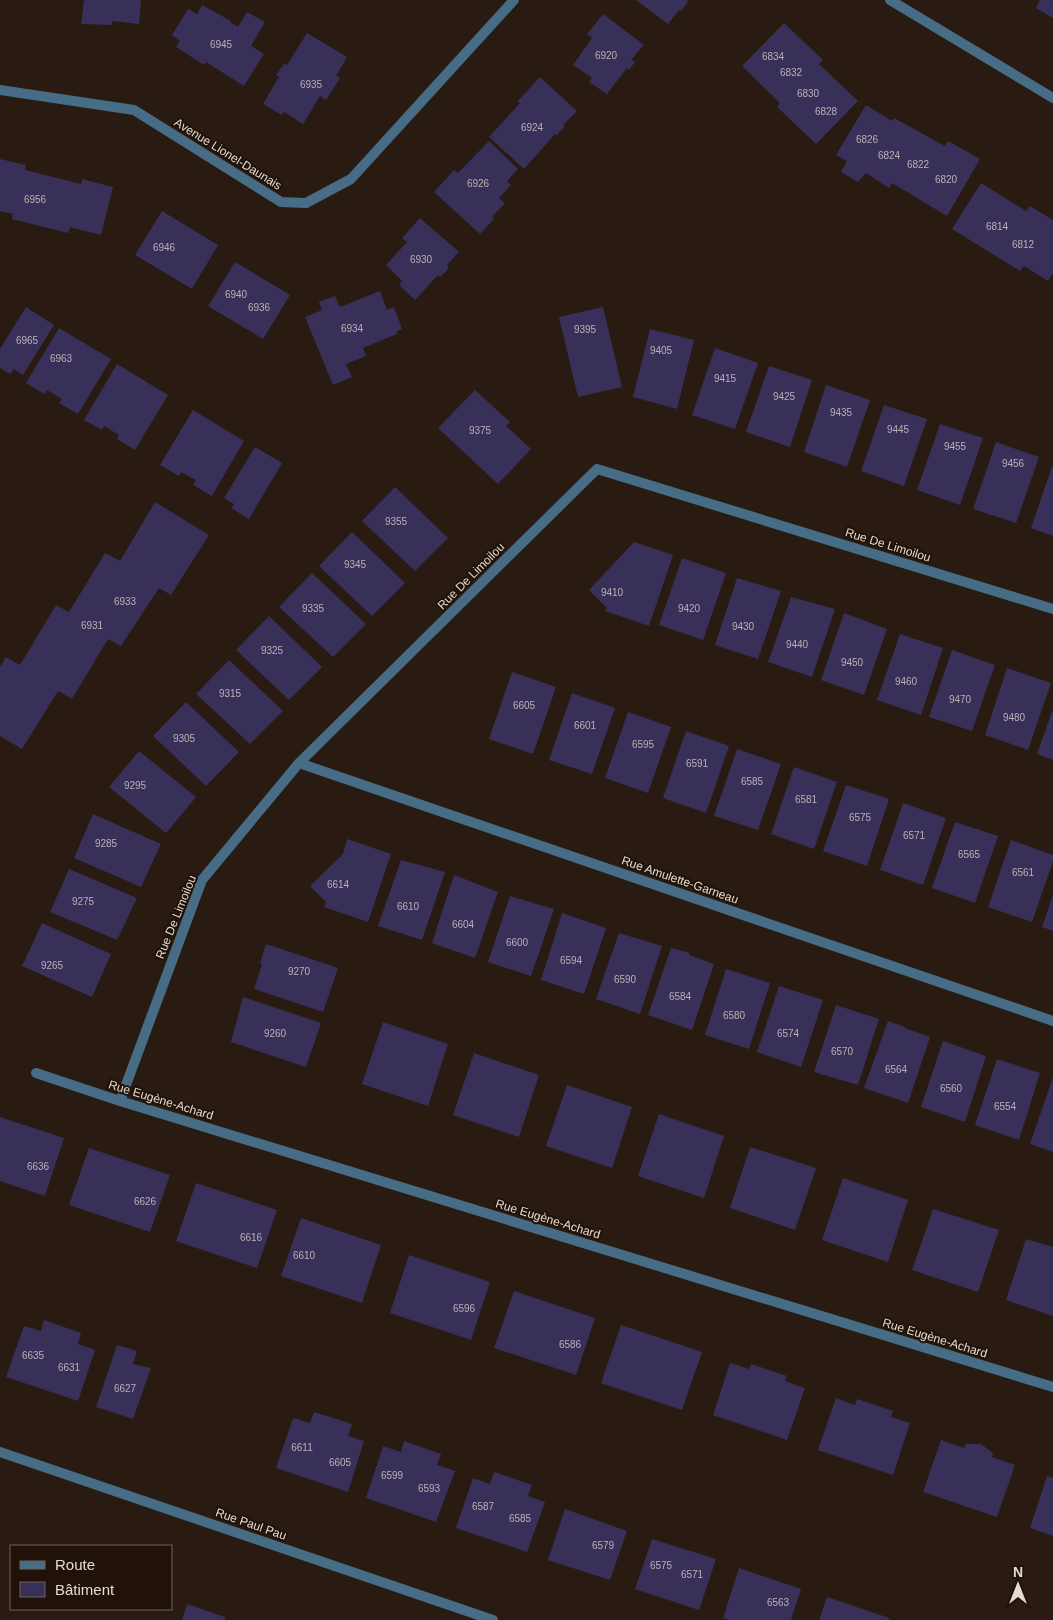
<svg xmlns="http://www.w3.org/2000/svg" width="1053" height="1620" font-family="Arial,sans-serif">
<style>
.building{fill:#383059}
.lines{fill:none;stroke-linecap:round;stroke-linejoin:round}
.street{stroke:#466d85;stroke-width:10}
.labels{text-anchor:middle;stroke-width:4;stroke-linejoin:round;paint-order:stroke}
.number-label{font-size:10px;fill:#bab0b5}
.street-label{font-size:12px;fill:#e5dbd4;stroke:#201208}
</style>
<rect width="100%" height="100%" fill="#291b11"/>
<!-- building -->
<path class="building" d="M 84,0 L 141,0 L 139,24 L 112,21 L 112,25 L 81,24 Z
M 636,0 L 687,0 L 688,2 L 681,11 L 679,10 L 668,24 Z
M 1040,0 L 1053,0 L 1053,18 L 1036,8 Z
M 202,5 L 231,21 L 230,22 L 238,27 L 247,12 L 265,22 L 251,46 L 264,54 L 244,86 L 206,62 L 204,65 L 176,47 L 180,41 L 172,35 L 188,9 L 197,14 Z
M 603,14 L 644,45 L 631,60 L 635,62 L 629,70 L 627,68 L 607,94 L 589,82 L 592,78 L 573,65 L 592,38 L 587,34 Z
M 784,23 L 823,60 L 819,64 L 858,101 L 816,144 L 777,107 L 780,103 L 742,66 Z
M 307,33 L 347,57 L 336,76 L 340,78 L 326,100 L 320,96 L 303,124 L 284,112 L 282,115 L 263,104 L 279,77 L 276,75 L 284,64 L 287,65 Z
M 540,77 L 577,111 L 563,125 L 565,126 L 556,136 L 555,134 L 524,169 L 489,137 L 520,103 L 518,101 Z
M 866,105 L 892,121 L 894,118 L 945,146 L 948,141 L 980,159 L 947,216 L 892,183 L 889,188 L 866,173 L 858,182 L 841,172 L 847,161 L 836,155 Z
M 489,141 L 518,169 L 507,181 L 511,185 L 499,198 L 505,203 L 492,217 L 494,219 L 480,234 L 434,192 L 454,170 L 458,173 Z
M 0,159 L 26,165 L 25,170 L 81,184 L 82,179 L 113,187 L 101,235 L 70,227 L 68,233 L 12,219 L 13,214 L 0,211 Z
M 981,183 L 1026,211 L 1030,206 L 1053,220 L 1053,273 L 1048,281 L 1024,266 L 1020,271 L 952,229 Z
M 162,211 L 218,245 L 192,289 L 135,255 Z
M 420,218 L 459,252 L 447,265 L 449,268 L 440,277 L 438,275 L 415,300 L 399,285 L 402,281 L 386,265 L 407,242 L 402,238 Z
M 235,262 L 290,295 L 263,339 L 208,306 Z
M 380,291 L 387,310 L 394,307 L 402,329 L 396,332 L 397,334 L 363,348 L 366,356 L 346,364 L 352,377 L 333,385 L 305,317 L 322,310 L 319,302 L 335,296 L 340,307 Z
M 26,307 L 54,325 L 23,375 L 14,369 L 10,374 L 0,368 L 0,349 Z
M 603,307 L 622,387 L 578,397 L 559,317 Z
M 59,328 L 111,359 L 78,414 L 59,403 L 62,399 L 47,390 L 44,394 L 26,383 Z
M 650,329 L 694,340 L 677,409 L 633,397 Z
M 715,348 L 758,363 L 735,429 L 692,415 Z
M 117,364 L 168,395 L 135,450 L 117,439 L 119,435 L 104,426 L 102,430 L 84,420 Z
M 769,366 L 812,380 L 790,447 L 746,432 Z
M 826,385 L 870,400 L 847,467 L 804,452 Z
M 475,390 L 510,422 L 506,426 L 531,449 L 498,484 L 438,428 Z
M 884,405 L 927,419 L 904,486 L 861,471 Z
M 193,410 L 244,441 L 212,496 L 193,485 L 196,480 L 181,472 L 179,476 L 160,465 Z
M 940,424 L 983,438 L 960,505 L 917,490 Z
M 996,442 L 1039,457 L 1016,523 L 973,509 Z
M 255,447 L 282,463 L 249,519 L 231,508 L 234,504 L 224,498 Z
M 1053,464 L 1053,536 L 1031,528 Z
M 395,487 L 448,538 L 415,571 L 362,521 Z
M 155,502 L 209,535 L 171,595 L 159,588 L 121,646 L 108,639 L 72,699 L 58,691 L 22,749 L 0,736 L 0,667 L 6,657 L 20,665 L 56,605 L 69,612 L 105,553 L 120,561 Z
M 352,532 L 405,583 L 372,616 L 319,566 Z
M 634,542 L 673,555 L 649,626 L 605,611 L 607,608 L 589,590 Z
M 682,558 L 726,573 L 703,640 L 659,625 Z
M 312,573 L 366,624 L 333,657 L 279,607 Z
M 737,578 L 781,591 L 758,659 L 715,645 Z
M 791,597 L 835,609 L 812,677 L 768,662 Z
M 844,613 L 887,629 L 864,695 L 821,680 Z
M 269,616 L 322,667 L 289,700 L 236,650 Z
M 900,634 L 943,648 L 921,715 L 877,700 Z
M 952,650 L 995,665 L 972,731 L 929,717 Z
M 229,660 L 283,711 L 250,744 L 196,694 Z
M 1007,668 L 1051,683 L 1028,750 L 985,735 Z
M 512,672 L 556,687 L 533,754 L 489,739 Z
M 572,693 L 615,708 L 592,774 L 549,760 Z
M 186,702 L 239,752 L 206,786 L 153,736 Z
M 1053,709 L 1053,760 L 1037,754 Z
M 628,712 L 671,727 L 648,793 L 605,778 Z
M 686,731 L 729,746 L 706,813 L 663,798 Z
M 737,749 L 781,764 L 758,830 L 714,816 Z
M 139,751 L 196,797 L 166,833 L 109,787 Z
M 794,767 L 837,782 L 814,849 L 771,834 Z
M 846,785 L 889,799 L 867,866 L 823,851 Z
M 903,803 L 946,818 L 923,885 L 880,870 Z
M 93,814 L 161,844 L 141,887 L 74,858 Z
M 955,822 L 998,836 L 975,903 L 932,888 Z
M 347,839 L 391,854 L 368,922 L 324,907 L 326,902 L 310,886 L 343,854 Z
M 1011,840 L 1053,855 L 1053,861 L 1032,922 L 988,907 Z
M 401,860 L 445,872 L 422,940 L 378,926 Z
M 69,869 L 137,898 L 117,940 L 50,912 Z
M 454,875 L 498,892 L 475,958 L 432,943 Z
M 1053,895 L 1053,931 L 1042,927 Z
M 510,896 L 554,909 L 531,976 L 488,962 Z
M 562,913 L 606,928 L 584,994 L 541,980 Z
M 42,923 L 111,954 L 92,997 L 22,966 Z
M 619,933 L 662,946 L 640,1014 L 596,999 Z
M 266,944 L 338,968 L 323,1012 L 254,989 L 262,964 L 260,963 Z
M 671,948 L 690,953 L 689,955 L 714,964 L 692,1030 L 648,1015 Z
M 726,969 L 770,983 L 749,1049 L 705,1035 Z
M 779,986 L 823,1000 L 801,1067 L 757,1052 Z
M 243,997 L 321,1023 L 306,1067 L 231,1042 Z
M 836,1005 L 879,1019 L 858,1085 L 814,1072 Z
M 888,1021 L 905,1027 L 905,1028 L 930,1037 L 908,1103 L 864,1088 Z
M 383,1022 L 448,1044 L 428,1106 L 362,1084 Z
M 943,1041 L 986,1056 L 965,1122 L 921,1107 Z
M 474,1053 L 539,1075 L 519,1137 L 453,1115 Z
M 997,1059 L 1040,1073 L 1019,1140 L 975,1125 Z
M 1053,1077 L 1053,1152 L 1030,1144 Z
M 567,1085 L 632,1107 L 612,1168 L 546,1146 Z
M 659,1114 L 724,1136 L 704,1198 L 638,1176 Z
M 0,1117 L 64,1138 L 45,1196 L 0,1181 Z
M 750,1147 L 816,1168 L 795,1230 L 730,1208 Z
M 89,1148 L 170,1175 L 150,1232 L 69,1205 Z
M 843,1178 L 908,1200 L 888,1262 L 822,1240 Z
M 196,1183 L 277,1210 L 257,1268 L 176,1241 Z
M 933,1209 L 999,1230 L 978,1292 L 912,1270 Z
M 301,1218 L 381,1245 L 362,1303 L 281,1276 Z
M 1026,1239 L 1053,1247 L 1053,1316 L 1006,1300 Z
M 409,1255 L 490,1282 L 471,1340 L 390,1313 Z
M 514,1291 L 595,1318 L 576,1375 L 494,1348 Z
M 44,1320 L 81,1333 L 78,1344 L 95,1350 L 78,1401 L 6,1377 L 24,1326 L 41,1331 Z
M 621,1325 L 702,1352 L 682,1410 L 601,1383 Z
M 117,1345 L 137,1351 L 133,1364 L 151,1368 L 133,1419 L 96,1407 Z
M 730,1363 L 749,1369 L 751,1364 L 787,1376 L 785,1381 L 805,1388 L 787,1440 L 713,1415 Z
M 836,1398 L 855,1405 L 857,1399 L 893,1411 L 891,1417 L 910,1423 L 893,1475 L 818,1450 Z
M 314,1412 L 352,1424 L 348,1436 L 364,1441 L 348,1492 L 276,1468 L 293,1418 L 310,1423 Z
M 941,1440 L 964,1448 L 966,1444 L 981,1444 L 993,1453 L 992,1457 L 1015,1465 L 997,1517 L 923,1492 Z
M 404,1441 L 441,1454 L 437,1465 L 455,1471 L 436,1522 L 366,1498 L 383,1446 L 401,1452 Z
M 494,1472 L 532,1485 L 528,1496 L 545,1502 L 527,1552 L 456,1528 L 473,1478 L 490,1484 Z
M 1047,1476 L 1053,1478 L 1053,1536 L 1030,1528 Z
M 565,1509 L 627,1531 L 610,1580 L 548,1560 Z
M 652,1539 L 716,1559 L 699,1610 L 635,1589 Z
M 739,1568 L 801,1589 L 791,1620 L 729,1620 L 723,1618 Z
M 827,1597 L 889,1618 L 889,1620 L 819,1620 Z
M 187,1604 L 225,1617 L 225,1620 L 182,1620 Z"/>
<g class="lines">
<!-- street -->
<path class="street" d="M 890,0 L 1053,98
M 0,90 L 134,110 L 281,202 L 306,203 L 351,179 L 514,0
M 299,763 L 1053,1021
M 36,1073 L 120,1101 L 1053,1387
M 120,1101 L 202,880 L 299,763 L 597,469 L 1053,609
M 0,1452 L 493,1620"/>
</g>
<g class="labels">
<!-- number labels -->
<g class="number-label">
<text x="221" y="48">6945</text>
<text x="606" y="59">6920</text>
<text x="773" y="60">6834</text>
<text x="791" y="76">6832</text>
<text x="311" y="88">6935</text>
<text x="808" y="97">6830</text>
<text x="826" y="115">6828</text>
<text x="532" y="131">6924</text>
<text x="867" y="143">6826</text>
<text x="889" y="159">6824</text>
<text x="918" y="168">6822</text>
<text x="946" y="183">6820</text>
<text x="478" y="187">6926</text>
<text x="35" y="203">6956</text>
<text x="997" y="230">6814</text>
<text x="1023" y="248">6812</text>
<text x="164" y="251">6946</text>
<text x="421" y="263">6930</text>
<text x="236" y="298">6940</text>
<text x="259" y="311">6936</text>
<text x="352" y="332">6934</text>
<text x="585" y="333">9395</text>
<text x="27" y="344">6965</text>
<text x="661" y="354">9405</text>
<text x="61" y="362">6963</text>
<text x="725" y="382">9415</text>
<text x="784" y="400">9425</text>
<text x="841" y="416">9435</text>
<text x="898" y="433">9445</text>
<text x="480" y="434">9375</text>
<text x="955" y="450">9455</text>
<text x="1013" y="467">9456</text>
<text x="396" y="525">9355</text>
<text x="355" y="568">9345</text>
<text x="612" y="596">9410</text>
<text x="125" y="605">6933</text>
<text x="313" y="612">9335</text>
<text x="689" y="612">9420</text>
<text x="92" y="629">6931</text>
<text x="743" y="630">9430</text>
<text x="797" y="648">9440</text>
<text x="272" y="654">9325</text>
<text x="852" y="666">9450</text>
<text x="906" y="685">9460</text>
<text x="230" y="697">9315</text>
<text x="960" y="703">9470</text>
<text x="524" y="709">6605</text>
<text x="1014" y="721">9480</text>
<text x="585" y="729">6601</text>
<text x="184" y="742">9305</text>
<text x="643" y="748">6595</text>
<text x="697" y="767">6591</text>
<text x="752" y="785">6585</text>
<text x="135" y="789">9295</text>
<text x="806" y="803">6581</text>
<text x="860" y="821">6575</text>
<text x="914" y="839">6571</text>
<text x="106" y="847">9285</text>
<text x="969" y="858">6565</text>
<text x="1023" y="876">6561</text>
<text x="338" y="888">6614</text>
<text x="83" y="905">9275</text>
<text x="408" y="910">6610</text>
<text x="463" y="928">6604</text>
<text x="517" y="946">6600</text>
<text x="571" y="964">6594</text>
<text x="52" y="969">9265</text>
<text x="299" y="975">9270</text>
<text x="625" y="983">6590</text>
<text x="680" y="1000">6584</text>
<text x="734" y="1019">6580</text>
<text x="275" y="1037">9260</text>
<text x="788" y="1037">6574</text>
<text x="842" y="1055">6570</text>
<text x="896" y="1073">6564</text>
<text x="951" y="1092">6560</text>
<text x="1005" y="1110">6554</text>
<text x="38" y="1170">6636</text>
<text x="145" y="1205">6626</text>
<text x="251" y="1241">6616</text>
<text x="304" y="1259">6610</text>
<text x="464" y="1312">6596</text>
<text x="570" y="1348">6586</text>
<text x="33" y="1359">6635</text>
<text x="69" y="1371">6631</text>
<text x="125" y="1392">6627</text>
<text x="302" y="1451">6611</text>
<text x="340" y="1466">6605</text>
<text x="392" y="1479">6599</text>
<text x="429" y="1492">6593</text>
<text x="483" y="1510">6587</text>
<text x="520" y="1522">6585</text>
<text x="603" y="1549">6579</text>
<text x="661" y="1569">6575</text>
<text x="692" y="1578">6571</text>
<text x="778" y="1606">6563</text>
</g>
<!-- street labels -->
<g class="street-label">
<text transform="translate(228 154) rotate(32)" y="4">Avenue Lionel-Daunais</text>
<text transform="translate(888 545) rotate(17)" y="4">Rue De Limoilou</text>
<text transform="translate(471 576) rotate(-45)" y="4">Rue De Limoilou</text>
<text transform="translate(680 880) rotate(19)" y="4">Rue Amulette-Garneau</text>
<text transform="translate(176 917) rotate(-68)" y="4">Rue De Limoilou</text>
<text transform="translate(161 1100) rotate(17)" y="4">Rue Eugène-Achard</text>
<text transform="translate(548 1219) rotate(17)" y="4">Rue Eugène-Achard</text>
<text transform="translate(935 1338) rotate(17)" y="4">Rue Eugène-Achard</text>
<text transform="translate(251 1524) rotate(19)" y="4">Rue Paul Pau</text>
</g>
</g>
<!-- legend -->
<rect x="10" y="1545" width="162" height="65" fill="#201208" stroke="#6f625a"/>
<rect x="20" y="1561" width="25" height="8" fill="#466d85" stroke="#6f625a"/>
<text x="55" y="1570" font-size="15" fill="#e5dbd4">Route</text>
<rect x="20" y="1582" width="25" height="15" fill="#383059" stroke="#6f625a"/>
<text x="55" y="1595" font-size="15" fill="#e5dbd4">Bâtiment</text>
<!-- north arrow -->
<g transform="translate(1018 1585)" stroke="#201208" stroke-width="4" paint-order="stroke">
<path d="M0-4L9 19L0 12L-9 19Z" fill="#e5dbd4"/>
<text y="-8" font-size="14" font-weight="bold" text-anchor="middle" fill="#e5dbd4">N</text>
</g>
</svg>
